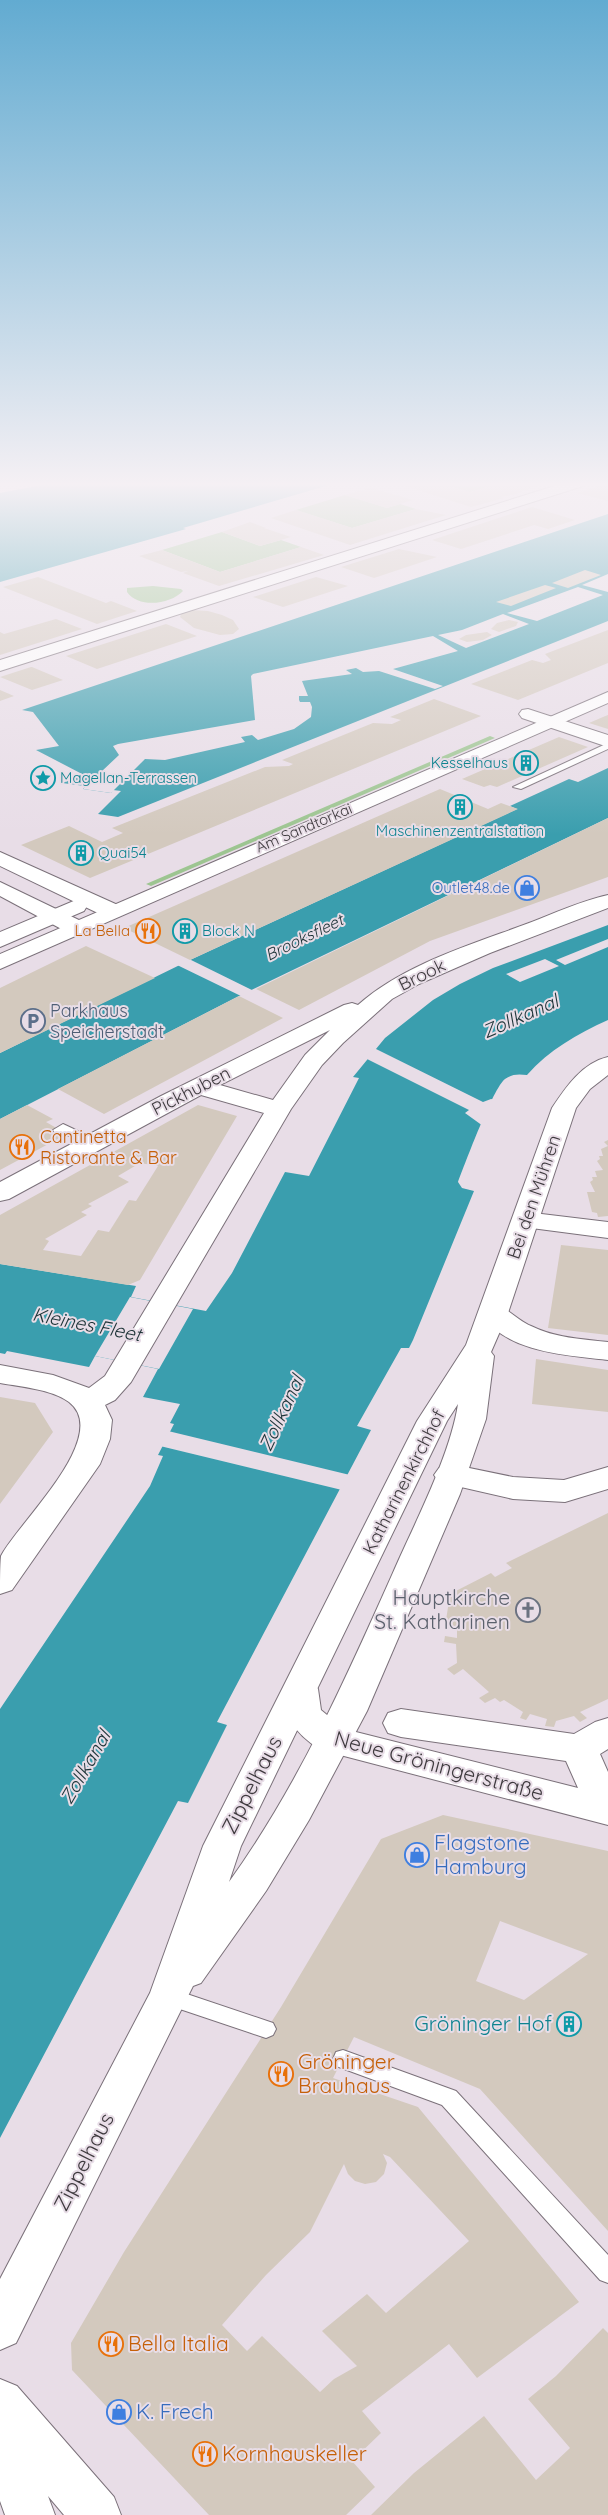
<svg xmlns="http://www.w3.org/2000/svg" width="608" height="2515" font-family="Quicksand,sans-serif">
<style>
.green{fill:#9dc591}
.water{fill:#3a9eae}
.pier{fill:#e8dde7}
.building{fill:#d3c9be;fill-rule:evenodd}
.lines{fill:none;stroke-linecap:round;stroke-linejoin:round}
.lane-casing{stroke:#7b717a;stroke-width:2}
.street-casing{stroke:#7b717a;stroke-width:2}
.secondary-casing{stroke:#7b717a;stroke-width:2}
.lane{fill:#fff;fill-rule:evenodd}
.street{fill:#fff;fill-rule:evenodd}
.secondary{fill:#fff;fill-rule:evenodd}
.labels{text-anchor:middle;stroke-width:4;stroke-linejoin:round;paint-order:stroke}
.far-culture-label{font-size:15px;fill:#0d838f;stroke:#e8dde7;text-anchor:start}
.far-street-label{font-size:15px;fill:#3f3b3f;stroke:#e8dde7}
.far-shop-label{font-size:15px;fill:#366cbe;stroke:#e8dde7;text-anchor:end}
.far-food-label{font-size:15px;fill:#c56008;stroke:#e8dde7;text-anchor:end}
.far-water-label{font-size:16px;font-style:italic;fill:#1d3337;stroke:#e8dde7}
.street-label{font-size:18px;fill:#3f3b3f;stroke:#e8dde7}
.service-label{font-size:18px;fill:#4e5e75;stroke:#e8dde7;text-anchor:start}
.food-label{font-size:18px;fill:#c56008;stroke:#e8dde7;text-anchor:start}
.water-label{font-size:19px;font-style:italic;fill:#1d3337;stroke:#e8dde7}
.near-worship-label{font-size:21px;fill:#5b616d;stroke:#e8dde7;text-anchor:end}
.near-street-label{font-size:21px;fill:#3f3b3f;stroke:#e8dde7}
.near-shop-label{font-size:21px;fill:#366cbe;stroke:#e8dde7;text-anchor:start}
.near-culture-label{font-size:21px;fill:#0d838f;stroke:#e8dde7;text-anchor:end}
.near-food-label{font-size:21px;fill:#c56008;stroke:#e8dde7;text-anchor:start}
</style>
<rect width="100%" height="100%" fill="#e8dde7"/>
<!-- green -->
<path class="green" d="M 438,483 L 502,483 L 470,492 Z
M 345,495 L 387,508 L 400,504 L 416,509 L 352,528 L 296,510 Z
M 222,532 L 260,546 L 281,540 L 301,547 L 220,572 L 162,550 Z
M 153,586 L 181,589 L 183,591 C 171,604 139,609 127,592 L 127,588 Z
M 490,736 L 495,738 L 151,886 L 146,884 Z"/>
<!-- water -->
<path class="water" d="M 52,483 L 336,483 L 183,528 L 186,529 L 0,582 L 0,493 Z
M 608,514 L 608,621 L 118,817 L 98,814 L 121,791 L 113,790 L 111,793 L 83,789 L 85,786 L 62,783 L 84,775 L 36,750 L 59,746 L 33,712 L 22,710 Z
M 608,768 L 608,818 L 239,996 L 0,1119 L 0,1053 L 190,960 L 517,809 L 510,806 L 569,779 L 578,782 Z
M 608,925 L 608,1020 C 577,1034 549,1050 527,1075 C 518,1074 512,1074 505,1079 C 493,1088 465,1164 458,1182 L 462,1188 L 474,1191 L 413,1340 L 409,1348 L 401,1348 L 357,1426 L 371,1430 L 217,1722 L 227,1725 L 188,1803 L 178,1801 L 0,2138 L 0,1709 L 150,1486 L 163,1456 L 158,1455 L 174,1424 L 170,1423 L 180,1404 L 143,1397 L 158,1369 L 95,1356 L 89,1367 L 7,1351 L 5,1354 L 0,1353 L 0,1264 L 136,1286 L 131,1297 L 206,1311 L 232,1273 L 285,1172 L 309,1176 L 359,1078 L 353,1077 L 385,1038 L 433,1000 L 460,984 L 493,968 Z"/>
<!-- pier -->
<path class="pier" d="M 608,574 L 608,592 L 582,585 Z
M 578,587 L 603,595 L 537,621 L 507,613 Z
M 503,614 L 529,624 L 466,648 L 438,635 L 462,630 Z
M 433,636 L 458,651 L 393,669 L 443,686 L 435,689 L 379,671 L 363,672 L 356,668 L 346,670 L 352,674 L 302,681 L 308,696 L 299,696 L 299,700 L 300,702 L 310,702 L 312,707 L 311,717 L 294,729 L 258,740 L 252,735 L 241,737 L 245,742 L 165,760 L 145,759 L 111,793 L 83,789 L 119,755 L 113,746 L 118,744 L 255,720 L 251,676 L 253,674 Z
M 608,939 L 608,947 L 565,965 L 556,960 Z
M 187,958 L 256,992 L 243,997 L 175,964 Z
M 545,959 L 559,966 L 520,982 L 506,974 Z
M 374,1048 L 483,1102 L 491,1099 L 496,1100 L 483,1126 L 465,1113 L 469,1110 L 365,1058 Z
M 130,1297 L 193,1309 L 159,1369 L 95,1356 Z
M 168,1431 L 350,1475 L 342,1490 L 160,1446 Z"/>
<!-- building -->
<path class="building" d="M 396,483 L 438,483 L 470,492 L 502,483 L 550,483 L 536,486 L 516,494 L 500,497 L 504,498 L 471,507 Z
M 608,483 L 608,501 L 577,493 L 607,483 Z
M 373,487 L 375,489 L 413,500 L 387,508 L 345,495 Z
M 532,507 L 575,520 L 548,529 L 534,525 L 461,549 L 432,540 Z
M 416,509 L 446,515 L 350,545 L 271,518 L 296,510 L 352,528 Z
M 250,522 L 266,528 L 264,528 L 291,537 L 260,546 L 222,532 Z
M 301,547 L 324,555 L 219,586 L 183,573 L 188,571 L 181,572 L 139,556 L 162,550 L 220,572 Z
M 399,549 L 437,557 L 374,578 L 341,567 Z
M 585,570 L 601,575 L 568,588 L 552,583 Z
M 38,577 L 106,603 L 111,601 L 137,611 L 97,624 L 3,587 Z
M 316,577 L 348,586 L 283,607 L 253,597 Z
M 545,585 L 556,588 L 511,606 L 496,602 Z
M 191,610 L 208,611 L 222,615 L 233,620 L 239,629 L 233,634 L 220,635 L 194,628 L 180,617 L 182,612 Z
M 56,619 L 82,629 L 0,655 L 0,632 L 4,634 Z
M 509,620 L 518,622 L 516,626 L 499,632 L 491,629 L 497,623 Z
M 166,624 L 197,636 L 97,669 L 66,656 Z
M 608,630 L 608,663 L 518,700 L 471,684 L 532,660 L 543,663 L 551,660 L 545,654 Z
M 487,632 L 492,635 L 483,640 L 467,642 L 459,639 L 466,635 Z
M 31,667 L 32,667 L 63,680 L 32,690 L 0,677 Z
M 0,690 L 14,696 L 0,701 Z
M 434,699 L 481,716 L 90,878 L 21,845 L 69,826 L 102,842 L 123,833 L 112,828 L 265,767 L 289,766 L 293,764 L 282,760 L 373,723 L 392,724 L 401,720 L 390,717 Z
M 608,715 L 608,729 L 589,723 L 603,717 Z
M 559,737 L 588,747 L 497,787 L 490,785 L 484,787 L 462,779 Z
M 440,789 L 488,809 L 501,803 L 518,809 L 190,960 L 124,928 Z
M 608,818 L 608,877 L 430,941 L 299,1010 L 256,989 Z
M 86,946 L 155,978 L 0,1053 L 0,988 Z
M 239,996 L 283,1018 L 104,1114 L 58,1089 Z
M 27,1105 L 53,1119 L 46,1122 L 67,1134 L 0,1170 L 0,1119 Z
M 198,1105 L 237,1116 L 140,1280 L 128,1285 L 0,1264 L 0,1215 ZM 140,1163 L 158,1166 L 136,1201 L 129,1200 L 109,1232 L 98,1230 L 81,1256 L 43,1250 L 49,1241 L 45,1239 L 87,1215 L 81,1212 L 92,1206 L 88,1204 L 129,1182 L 118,1176 Z
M 608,1140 L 608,1216 L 598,1217 L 597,1213 L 592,1212 L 587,1192 L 595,1192 L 590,1182 L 593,1180 L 592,1177 L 597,1177 L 595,1171 L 603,1170 L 597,1161 L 600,1159 L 599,1156 L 603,1156 L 601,1149 L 608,1146 L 604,1142 Z
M 561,1245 L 608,1250 L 608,1335 L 548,1328 Z
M 536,1359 L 608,1370 L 608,1412 L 532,1404 Z
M 0,1397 L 35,1403 L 53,1432 L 0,1504 Z
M 608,1513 L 608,1699 L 580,1712 L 587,1718 L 580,1722 L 574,1716 L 556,1721 L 554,1727 L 545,1726 L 547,1719 L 530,1714 L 526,1720 L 520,1718 L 523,1712 L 504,1700 L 500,1702 L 495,1698 L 485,1703 L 479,1698 L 489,1692 L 463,1669 L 454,1675 L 447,1669 L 457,1663 L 456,1644 L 444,1642 L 445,1636 L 457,1638 L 457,1630 L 445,1627 L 450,1594 L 491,1573 L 495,1577 L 512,1568 L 506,1563 Z
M 443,1815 L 608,1851 L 608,2231 L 480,2089 L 354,2037 L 333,2078 L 418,2107 L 579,2302 L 477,2378 L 449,2344 L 362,2411 L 381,2433 L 352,2461 L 375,2487 L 346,2515 L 209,2515 L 72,2370 L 71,2343 L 124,2252 L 281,2007 L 381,1839 ZM 500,1921 L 588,1954 L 524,2000 L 476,1981 ZM 383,2154 L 390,2157 L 469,2241 L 386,2313 L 367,2294 L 322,2331 L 357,2366 L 334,2379 L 320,2392 L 262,2336 L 247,2351 L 222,2325 L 266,2275 L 310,2232 L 344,2164 L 348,2174 L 355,2181 L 365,2184 L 376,2182 L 384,2174 L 387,2163 Z
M 603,2328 L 608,2333 L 608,2515 L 371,2515 L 414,2473 L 484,2416 L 536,2480 L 570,2448 L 528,2399 L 556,2376 Z"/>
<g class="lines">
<defs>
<path id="lane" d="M 608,743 L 608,749 L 521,789 L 513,787 Z
M 63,1124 L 97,1140 L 98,1143 L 92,1147 L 63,1133 L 55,1133 L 53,1130 Z
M 169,1988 L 273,2023 L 276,2029 L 273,2035 L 266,2038 L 162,2003 L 159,1997 L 162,1991 Z
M 343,2050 L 456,2091 L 608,2255 L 608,2283 L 600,2280 L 442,2105 L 336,2066 L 333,2059 L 336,2052 Z"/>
<path id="street" d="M 564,483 L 585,483 L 583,486 L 0,671 L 0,660 Z
M 528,709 L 608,735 L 608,747 L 522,718 L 519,714 L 522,710 Z
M 0,852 L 120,906 L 123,911 L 120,916 L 112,917 L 104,916 L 0,866 Z
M 0,882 L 83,922 L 86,927 L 83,932 L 75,933 L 67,932 L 0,896 Z
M 608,895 L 608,908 L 490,953 L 419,984 L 392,999 L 343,1043 L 322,1065 L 291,1109 L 131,1382 L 115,1400 L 105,1405 L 112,1420 L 110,1439 L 100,1464 L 12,1590 L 0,1594 C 0,1584 0,1565 1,1556 C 17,1524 113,1436 69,1402 C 51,1389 22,1387 0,1383 L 0,1365 L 53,1375 L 89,1388 L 105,1376 L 264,1113 L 201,1095 L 9,1199 L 0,1201 L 0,1182 L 161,1096 L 344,1005 L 352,1003 L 358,1005 C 404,964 473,944 529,923 C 555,913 581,901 608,895 ZM 330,1030 L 305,1055 L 273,1100 L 220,1085 Z
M 525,1212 L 608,1222 L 608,1238 L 516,1226 L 512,1220 L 516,1214 Z
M 494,1304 C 508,1308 517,1320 531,1326 C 555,1338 582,1339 608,1342 L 608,1360 C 565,1355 507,1353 480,1313 L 484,1307 Z
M 450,1464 L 513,1477 L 564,1480 L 608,1467 L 608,1489 L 565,1502 L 513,1499 L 439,1482 L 434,1475 L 439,1468 Z
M 300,1676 L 312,1680 L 318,1689 L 321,1710 L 344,1729 L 578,1788 L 566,1761 L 401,1737 L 388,1733 L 383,1723 L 388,1713 L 401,1709 L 574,1734 L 595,1722 L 608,1718 L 608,1749 L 600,1754 L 608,1772 L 608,1825 L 321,1750 C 298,1736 272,1708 288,1680 Z"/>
<path id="secondary" d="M 608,692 L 608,703 L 0,969 L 0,954 Z
M 76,900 L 84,901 L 87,906 L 84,911 L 0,947 L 0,932 Z
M 608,1057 L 608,1075 L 590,1089 L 576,1108 L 508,1313 L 491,1352 L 494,1356 L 486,1419 L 460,1494 L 367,1711 L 309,1820 L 266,1891 L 201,1983 L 193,1986 L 16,2343 L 0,2350 L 0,2279 L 150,1993 L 203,1846 L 417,1421 L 466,1345 L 552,1108 C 566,1087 582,1063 608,1057 ZM 458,1404 C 451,1451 420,1513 400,1557 C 350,1669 301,1782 229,1882 L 241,1846 L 447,1421 Z
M 0,2379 L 17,2386 L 114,2497 L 121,2515 L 64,2515 L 48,2496 L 55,2515 L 5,2515 L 0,2501 Z"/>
</defs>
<!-- lane casing -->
<use href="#lane" class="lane-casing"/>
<!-- street casing -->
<use href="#street" class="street-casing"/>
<!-- secondary casing -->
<use href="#secondary" class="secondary-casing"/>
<!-- lane -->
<use href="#lane" class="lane"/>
<!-- street -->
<use href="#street" class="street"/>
<!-- secondary -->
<use href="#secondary" class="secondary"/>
</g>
<!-- sky -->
<linearGradient id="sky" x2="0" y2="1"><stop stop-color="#62abd1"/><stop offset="0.58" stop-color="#f5f0f4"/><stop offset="1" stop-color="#f5f0f4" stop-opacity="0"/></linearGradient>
<rect width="608" height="835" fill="url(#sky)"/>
<!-- icons -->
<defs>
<symbol id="building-ring" viewBox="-11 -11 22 22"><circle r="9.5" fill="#e8dde7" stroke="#0f9aa8" stroke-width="1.5"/><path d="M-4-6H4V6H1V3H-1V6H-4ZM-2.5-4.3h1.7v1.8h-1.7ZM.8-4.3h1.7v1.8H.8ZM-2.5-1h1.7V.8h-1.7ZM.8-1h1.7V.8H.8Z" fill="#0f9aa8"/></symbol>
<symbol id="sight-ring" viewBox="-11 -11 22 22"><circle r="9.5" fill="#e8dde7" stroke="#0f9aa8" stroke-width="1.5"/><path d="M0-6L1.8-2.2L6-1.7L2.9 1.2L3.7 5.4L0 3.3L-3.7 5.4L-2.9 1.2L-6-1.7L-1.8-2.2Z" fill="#0f9aa8"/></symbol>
<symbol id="shop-ring" viewBox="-11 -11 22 22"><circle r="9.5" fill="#e8dde7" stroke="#3f7fe0" stroke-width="1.5"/><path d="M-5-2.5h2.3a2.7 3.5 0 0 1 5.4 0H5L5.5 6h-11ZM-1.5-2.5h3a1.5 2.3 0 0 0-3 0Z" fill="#3f7fe0"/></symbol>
<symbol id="restaurant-ring" viewBox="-11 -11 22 22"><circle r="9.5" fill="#e8dde7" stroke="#e8710a" stroke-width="1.5"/><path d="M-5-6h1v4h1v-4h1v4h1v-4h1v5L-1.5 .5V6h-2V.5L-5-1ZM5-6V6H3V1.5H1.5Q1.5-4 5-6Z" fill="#e8710a"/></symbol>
<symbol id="parking-ring" viewBox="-11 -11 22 22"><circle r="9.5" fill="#e8dde7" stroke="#5c6f8a" stroke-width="1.5"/><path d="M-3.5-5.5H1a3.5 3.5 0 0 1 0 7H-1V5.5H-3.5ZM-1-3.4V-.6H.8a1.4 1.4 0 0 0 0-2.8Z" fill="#5c6f8a"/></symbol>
<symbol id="church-ring" viewBox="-11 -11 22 22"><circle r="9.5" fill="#e8dde7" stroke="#6b7280" stroke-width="1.5"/><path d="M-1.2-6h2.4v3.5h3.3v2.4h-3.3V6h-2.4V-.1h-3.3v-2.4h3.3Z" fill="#6b7280"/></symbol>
</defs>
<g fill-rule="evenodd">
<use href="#building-ring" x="512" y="749" width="28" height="28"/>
<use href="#sight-ring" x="29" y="764" width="28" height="28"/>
<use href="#building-ring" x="446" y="793" width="28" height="28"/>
<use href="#building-ring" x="67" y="839" width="28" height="28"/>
<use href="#shop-ring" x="513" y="874" width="28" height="28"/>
<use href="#restaurant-ring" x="134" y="917" width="28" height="28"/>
<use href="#building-ring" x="171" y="917" width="28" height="28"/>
<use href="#parking-ring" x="19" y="1007" width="28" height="28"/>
<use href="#restaurant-ring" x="8" y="1133" width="28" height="28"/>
<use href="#church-ring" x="514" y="1596" width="28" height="28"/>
<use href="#shop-ring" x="403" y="1841" width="28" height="28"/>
<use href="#building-ring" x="555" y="2010" width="28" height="28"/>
<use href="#restaurant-ring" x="267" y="2060" width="28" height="28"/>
<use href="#restaurant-ring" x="97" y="2330" width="28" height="28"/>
<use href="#shop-ring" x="105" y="2398" width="28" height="28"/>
<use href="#restaurant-ring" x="191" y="2440" width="28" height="28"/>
</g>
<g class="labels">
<!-- far-culture labels -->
<g class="far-culture-label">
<text x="508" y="768" text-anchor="end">Kesselhaus</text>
<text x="60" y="783">Magellan-Terrassen</text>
<text x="460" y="836" text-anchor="middle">Maschinenzentralstation</text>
<text x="98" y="858">Quai54</text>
<text x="202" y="936">Block N</text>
</g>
<!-- far-street labels -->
<g class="far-street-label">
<text transform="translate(304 828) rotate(-23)" y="5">Am Sandtorkai</text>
</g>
<!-- far-shop labels -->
<g class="far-shop-label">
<text x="510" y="893">Outlet48.de</text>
</g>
<!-- far-food labels -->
<g class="far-food-label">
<text x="130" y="936">La Bella</text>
</g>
<!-- far-water labels -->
<g class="far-water-label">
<text transform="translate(304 937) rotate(-26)" y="6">Brooksfleet</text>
</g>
<!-- street labels -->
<g class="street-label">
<text transform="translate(422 975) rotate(-26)" y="6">Brook</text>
<text transform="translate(191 1091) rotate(-27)" y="6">Pickhuben</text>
<text transform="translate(534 1197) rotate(-71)" y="6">Bei den Mühren</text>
<text transform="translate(404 1482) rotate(-63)" y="6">Katharinenkirchhof</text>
</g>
<!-- service labels -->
<g class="service-label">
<text x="50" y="1017">Parkhaus<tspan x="50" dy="21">Speicherstadt</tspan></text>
</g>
<!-- food labels -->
<g class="food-label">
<text x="40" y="1143">Cantinetta<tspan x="40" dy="21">Ristorante &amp; Bar</tspan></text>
</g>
<!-- water labels -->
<g class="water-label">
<text transform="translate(520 1016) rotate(-24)" y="7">Zollkanal</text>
<text transform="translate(87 1324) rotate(11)" y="7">Kleines Fleet</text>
<text transform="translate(281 1413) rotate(-65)" y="7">Zollkanal</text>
<text transform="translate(85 1767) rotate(-60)" y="7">Zollkanal</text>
</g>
<!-- near-worship labels -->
<g class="near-worship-label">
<text x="510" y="1605">Hauptkirche<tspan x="510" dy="24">St. Katharinen</tspan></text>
</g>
<!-- near-street labels -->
<g class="near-street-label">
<text transform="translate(439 1766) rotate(15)" y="7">Neue Gröningerstraße</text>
<text transform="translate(252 1785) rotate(-63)" y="7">Zippelhaus</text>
<text transform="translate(84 2162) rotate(-63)" y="7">Zippelhaus</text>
</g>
<!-- near-shop labels -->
<g class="near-shop-label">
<text x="434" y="1850">Flagstone<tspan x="434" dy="24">Hamburg</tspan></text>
<text x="136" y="2419">K. Frech</text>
</g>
<!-- near-culture labels -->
<g class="near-culture-label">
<text x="552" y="2031">Gröninger Hof</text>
</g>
<!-- near-food labels -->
<g class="near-food-label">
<text x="298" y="2069">Gröninger<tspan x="298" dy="24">Brauhaus</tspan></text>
<text x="128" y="2351">Bella Italia</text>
<text x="222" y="2461">Kornhauskeller</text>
</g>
</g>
</svg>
